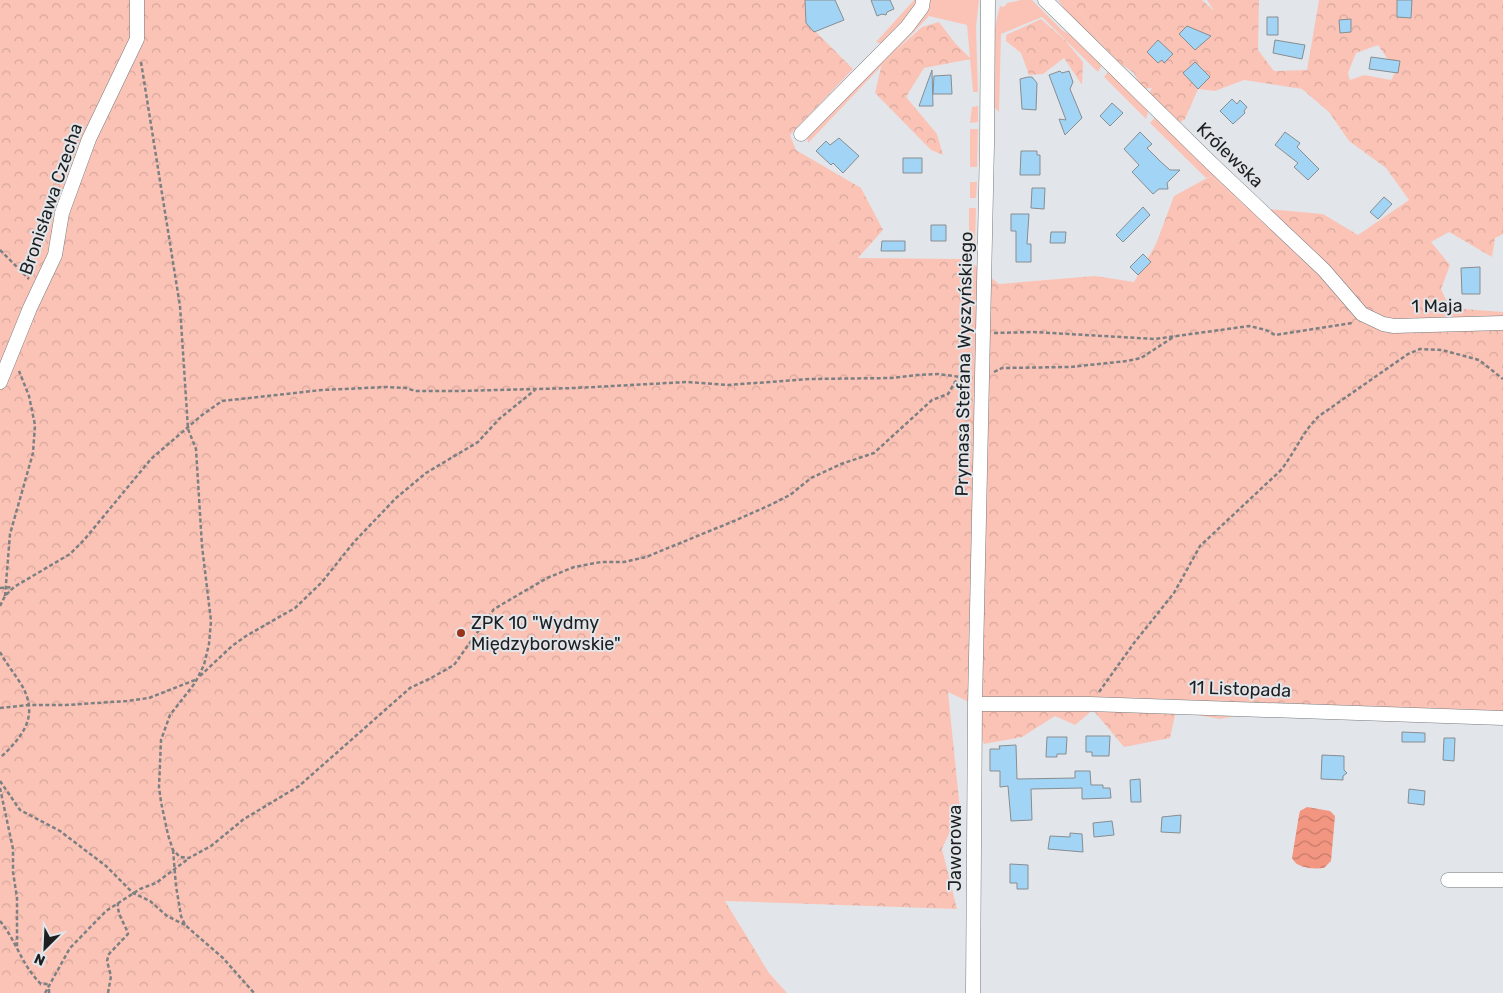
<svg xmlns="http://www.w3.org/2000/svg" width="1503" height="993" font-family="Rubik,sans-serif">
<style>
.green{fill:#fbc3b6}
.forest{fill:url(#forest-crowns);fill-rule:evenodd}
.water{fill:url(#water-waves)}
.building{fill:#a2d4f5;stroke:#888d90}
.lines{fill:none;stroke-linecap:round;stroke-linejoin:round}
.minor-casing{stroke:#767a7d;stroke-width:15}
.path{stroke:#7d8083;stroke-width:2.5;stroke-dasharray:4 2.5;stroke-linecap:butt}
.minor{stroke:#fff;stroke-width:14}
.poi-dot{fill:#9a321c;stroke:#e2e6ea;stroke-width:2}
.labels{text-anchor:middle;stroke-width:4;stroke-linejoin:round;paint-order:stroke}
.street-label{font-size:18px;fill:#1d1f20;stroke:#e2e6ea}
.poi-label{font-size:18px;fill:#1d1f20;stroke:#e2e6ea;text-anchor:start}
</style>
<defs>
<pattern id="forest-crowns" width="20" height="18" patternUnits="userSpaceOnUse" patternTransform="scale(1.25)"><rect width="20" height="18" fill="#fbc3b6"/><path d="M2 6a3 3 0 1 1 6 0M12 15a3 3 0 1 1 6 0" fill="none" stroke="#d7a79c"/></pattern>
<pattern id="water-waves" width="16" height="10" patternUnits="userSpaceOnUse" patternTransform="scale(1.25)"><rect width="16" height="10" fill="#f39681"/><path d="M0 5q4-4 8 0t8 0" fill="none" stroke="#c47a69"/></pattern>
</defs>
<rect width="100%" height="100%" fill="#e2e6ea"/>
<!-- green -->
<path class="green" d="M 914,0 L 917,0 L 913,13 L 882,44 L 876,42 Z
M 930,0 L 979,0 L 976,27 L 978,92 L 973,92 L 967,25 L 929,16 L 808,143 L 807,136 L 925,15 Z
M 1021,0 L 1032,0 L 1062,30 L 1074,37 L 1103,63 L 1098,72 L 1042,17 L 1001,34 L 999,112 L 994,107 C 994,73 990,39 1000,6 L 1004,7 L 1007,3 Z
M 1058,0 L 1071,0 L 1115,60 L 1067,13 Z
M 1110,69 L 1149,108 L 1146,119 L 1104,77 Z
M 978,106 L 978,122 L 970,123 L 972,107 Z
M 1156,116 L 1246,201 L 1246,207 L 1211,176 L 1206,178 L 1150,123 Z
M 970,129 L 978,129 L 977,167 L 970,167 Z
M 970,182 L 977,182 L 976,198 L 970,198 Z
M 969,208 L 976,208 L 975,243 L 969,243 Z"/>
<!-- forest -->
<path class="forest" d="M 0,0 L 805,0 L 806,22 L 853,69 L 790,135 L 796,150 L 861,188 L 883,230 L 858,258 L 967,259 L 999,284 L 1095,276 L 1134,282 L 1156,244 L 1174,196 L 1211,176 L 1246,207 L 1323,214 L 1358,235 L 1409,200 L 1386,168 L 1349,141 L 1329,112 L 1302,89 L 1244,80 L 1215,91 L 1198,89 L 1185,119 L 1176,125 L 1147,96 L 1152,88 L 1142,89 L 1134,73 L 1115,60 L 1071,0 L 1202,0 L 1214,11 L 1207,0 L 1259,0 L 1258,50 L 1274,71 L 1307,70 L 1319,0 L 1503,0 L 1503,234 L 1495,238 L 1492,257 L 1449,232 L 1431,242 L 1450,265 L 1441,289 L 1450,308 L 1503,312 L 1503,714 L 1296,704 L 1220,719 L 1176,711 L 1170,738 L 1124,747 L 1093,710 L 1075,725 L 1055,716 L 1022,737 L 984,744 L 967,701 L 948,692 L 960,810 L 942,849 L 957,909 L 725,901 L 769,973 L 787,993 L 0,993 ZM 1378,45 L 1396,71 L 1391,80 L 1364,75 L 1350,80 L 1348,73 L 1356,53 Z
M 1041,19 L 1065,40 L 1083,62 L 1082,85 L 1064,58 L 1043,74 L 1029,75 L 1021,53 L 1006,41 L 1006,35 Z
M 939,22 L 955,43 L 971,59 L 924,68 L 906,97 L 937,134 L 943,155 L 931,150 L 875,93 L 882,63 L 922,27 Z"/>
<!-- water -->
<path class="water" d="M 1307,807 L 1330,811 L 1335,816 L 1331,861 L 1324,868 C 1314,869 1297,869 1292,858 L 1299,815 L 1300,811 Z"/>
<!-- building -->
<path class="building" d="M 805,0 L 835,0 L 844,20 L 814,32 L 806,23 Z
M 871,0 L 890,0 L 894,9 L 887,12 L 886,15 L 882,14 L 877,16 Z
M 1397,0 L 1412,0 L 1411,18 L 1397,17 Z
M 1267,17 L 1278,17 L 1278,35 L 1267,35 Z
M 1351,19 L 1351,32 L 1340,33 L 1339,20 Z
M 1187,26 L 1211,36 L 1195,50 L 1179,34 Z
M 1158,40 L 1173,54 L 1164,63 L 1162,60 L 1158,63 L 1147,52 Z
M 1275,40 L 1305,45 L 1302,59 L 1273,53 Z
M 1371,57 L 1400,61 L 1398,73 L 1369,69 Z
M 1195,62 L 1210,77 L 1198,89 L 1183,73 Z
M 932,70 L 933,106 L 919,106 Z
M 1060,71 L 1062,73 L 1069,71 L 1073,82 L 1070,89 L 1082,118 L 1065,135 L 1059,119 L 1066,120 L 1049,75 Z
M 951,75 L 952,94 L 933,94 L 934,76 Z
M 1028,77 L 1032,77 L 1037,83 L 1036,110 L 1022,109 L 1020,79 Z
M 1232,99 L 1237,104 L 1240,100 L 1247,107 L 1244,111 L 1245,113 L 1233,124 L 1220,111 Z
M 1112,103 L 1123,113 L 1110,126 L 1100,116 Z
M 1140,132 L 1152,144 L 1147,148 L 1161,162 L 1170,170 L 1180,170 L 1167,183 L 1168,189 L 1159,189 L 1153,194 L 1132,172 L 1139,165 L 1124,149 Z
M 1285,132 L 1300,143 L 1297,147 L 1319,169 L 1308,180 L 1294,167 L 1298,163 L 1275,145 Z
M 839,138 L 859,156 L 843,173 L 833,163 L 831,165 L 816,151 L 826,141 L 830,145 Z
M 1021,151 L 1037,151 L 1037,155 L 1040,155 L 1040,175 L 1020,175 Z
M 903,158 L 922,158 L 922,173 L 903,173 Z
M 1032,188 L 1045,188 L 1044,209 L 1031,208 Z
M 1384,197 L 1392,204 L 1378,219 L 1370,212 Z
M 1143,207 L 1150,215 L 1123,242 L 1116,235 Z
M 1011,214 L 1029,214 L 1027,244 L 1031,244 L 1031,262 L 1016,262 L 1016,231 L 1011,231 Z
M 931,225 L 946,225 L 946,241 L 931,241 Z
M 1051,232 L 1066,232 L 1065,243 L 1050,243 Z
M 882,241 L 905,241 L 905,251 L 881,251 Z
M 1143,254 L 1151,262 L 1138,275 L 1130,267 Z
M 1480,267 L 1480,294 L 1462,294 L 1461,268 Z
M 1402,732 L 1425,733 L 1425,742 L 1402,742 Z
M 1086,736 L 1110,736 L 1109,756 L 1092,756 L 1092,752 L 1086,752 Z
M 1047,737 L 1067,737 L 1066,754 L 1057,754 L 1057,757 L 1046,757 Z
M 1444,738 L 1455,738 L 1454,761 L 1443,760 Z
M 1016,745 L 1017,779 L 1075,778 L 1075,771 L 1090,771 L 1091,785 L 1103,785 L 1103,788 L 1110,788 L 1111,798 L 1082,799 L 1082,788 L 1031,789 L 1032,820 L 1011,821 L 1008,786 L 1000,787 L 1000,771 L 990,771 L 990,749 L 1000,749 L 999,746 Z
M 1322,755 L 1344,756 L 1344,770 L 1347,773 L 1343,776 L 1343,780 L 1321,779 Z
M 1140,779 L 1141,802 L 1131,802 L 1130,780 Z
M 1409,789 L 1425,791 L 1424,805 L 1408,803 Z
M 1181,815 L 1180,833 L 1161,832 L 1162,817 Z
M 1112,821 L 1114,835 L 1094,837 L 1093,823 Z
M 1070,833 L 1082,834 L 1083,852 L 1048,849 L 1050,836 L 1070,837 Z
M 1010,864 L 1028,865 L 1028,889 L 1017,889 L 1017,883 L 1010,883 Z"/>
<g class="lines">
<defs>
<path id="minor" d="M 1045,0 L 1210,162 L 1324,270 L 1362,314 L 1383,324 L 1394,326 L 1503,323
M 801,134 L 907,27 L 922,7 L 923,0
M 0,382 L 30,308 L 55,255 L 62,213 L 89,139 L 137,39 L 137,0
M 975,704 L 1090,704 L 1503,718
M 1448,880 L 1503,880
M 973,993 L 975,704 L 987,144 L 988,0"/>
</defs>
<!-- minor casing -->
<use href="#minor" class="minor-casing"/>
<!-- path -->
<path class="path" d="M 141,62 L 180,306 L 188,429 L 196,449 L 202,546 L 211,621 L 209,644 L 204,665 L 195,683 L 170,715 L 161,740 L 159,787 L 161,802 L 168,835 L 173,850 L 180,857 L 189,858 L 211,846 L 244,819 L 299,786 L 410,688 L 431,678 L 454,665 L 494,609 L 547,578 L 574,567 L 601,562 L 624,562 L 646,557 L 734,521 L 768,506 L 790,495 L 811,478 L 841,464 L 874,453 L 932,400 L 948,394 L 955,382 L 961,377 L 970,377
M 0,250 L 29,279
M 994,333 L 1033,332 L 1155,339 L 1249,326 L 1266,330 L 1275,335 L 1352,323
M 994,372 L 1002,368 L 1070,367 L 1127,361 L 1141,358 L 1175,336
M 0,588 L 13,587
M 5,596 L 10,534 L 33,453 L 35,425 L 29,396 L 19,371
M 0,606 L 5,596 L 14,587 L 70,554 L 84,540 L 151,459 L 202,415 L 222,401 L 322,390 L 386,387 L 406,388 L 415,391 L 457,391 L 575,388 L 687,382 L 728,385 L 810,379 L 891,378 L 917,375 L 938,374 L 961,377
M 0,652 C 6,663 14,673 21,684 C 40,716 23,736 0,758
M 200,676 L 232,646 L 246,636 L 295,608 L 322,582 L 354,542 L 396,498 L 426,473 L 478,442 L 499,419 L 535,390
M 1099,692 L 1134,643 L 1174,593 L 1200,546 L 1280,471 C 1295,453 1302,432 1319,416 L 1408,354 L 1420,349 L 1442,350 L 1479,360 L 1503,379
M 0,708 L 29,705 L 66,705 L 127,701 L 149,698 L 195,680
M 0,781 L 20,810 L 60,831 L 106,866 L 133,893 L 150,901 L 167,916 L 185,925
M 0,788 L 13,849 L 13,872 L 17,898 L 17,949
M 173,850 L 176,886 L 181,916 L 185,925 L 223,958 L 254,993
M 0,921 C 16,940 22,966 41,984 L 49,984
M 45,993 L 70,948 L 106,911 L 140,889 L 156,883 L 188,859
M 49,993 L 49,985
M 108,993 L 111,976 L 107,961 L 109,954 L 128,934 C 125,923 117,916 118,903"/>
<!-- minor -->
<use href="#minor" class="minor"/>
</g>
<!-- markers -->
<circle class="poi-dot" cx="461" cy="633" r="5"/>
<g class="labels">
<!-- street labels -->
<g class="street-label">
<text transform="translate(1230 155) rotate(44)" y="6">Królewska</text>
<text transform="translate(51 199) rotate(-71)" y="6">Bronisława Czecha</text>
<text transform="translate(1437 306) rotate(-1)" y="6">1 Maja</text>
<text transform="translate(964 364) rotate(-89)" y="6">Prymasa Stefana Wyszyńskiego</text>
<text transform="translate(1240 689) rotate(2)" y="6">11 Listopada</text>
<text transform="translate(955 848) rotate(-90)" y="6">Jaworowa</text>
</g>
<!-- poi labels -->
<g class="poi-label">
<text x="471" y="629">ZPK 10 "Wydmy<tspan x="471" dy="21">Międzyborowskie"</tspan></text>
</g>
</g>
<!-- north arrow -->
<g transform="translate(45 948) rotate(204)" stroke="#e2e6ea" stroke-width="4" paint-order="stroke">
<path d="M0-4L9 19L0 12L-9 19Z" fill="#1d1f20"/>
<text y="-8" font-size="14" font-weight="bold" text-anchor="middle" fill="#1d1f20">N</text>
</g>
</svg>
